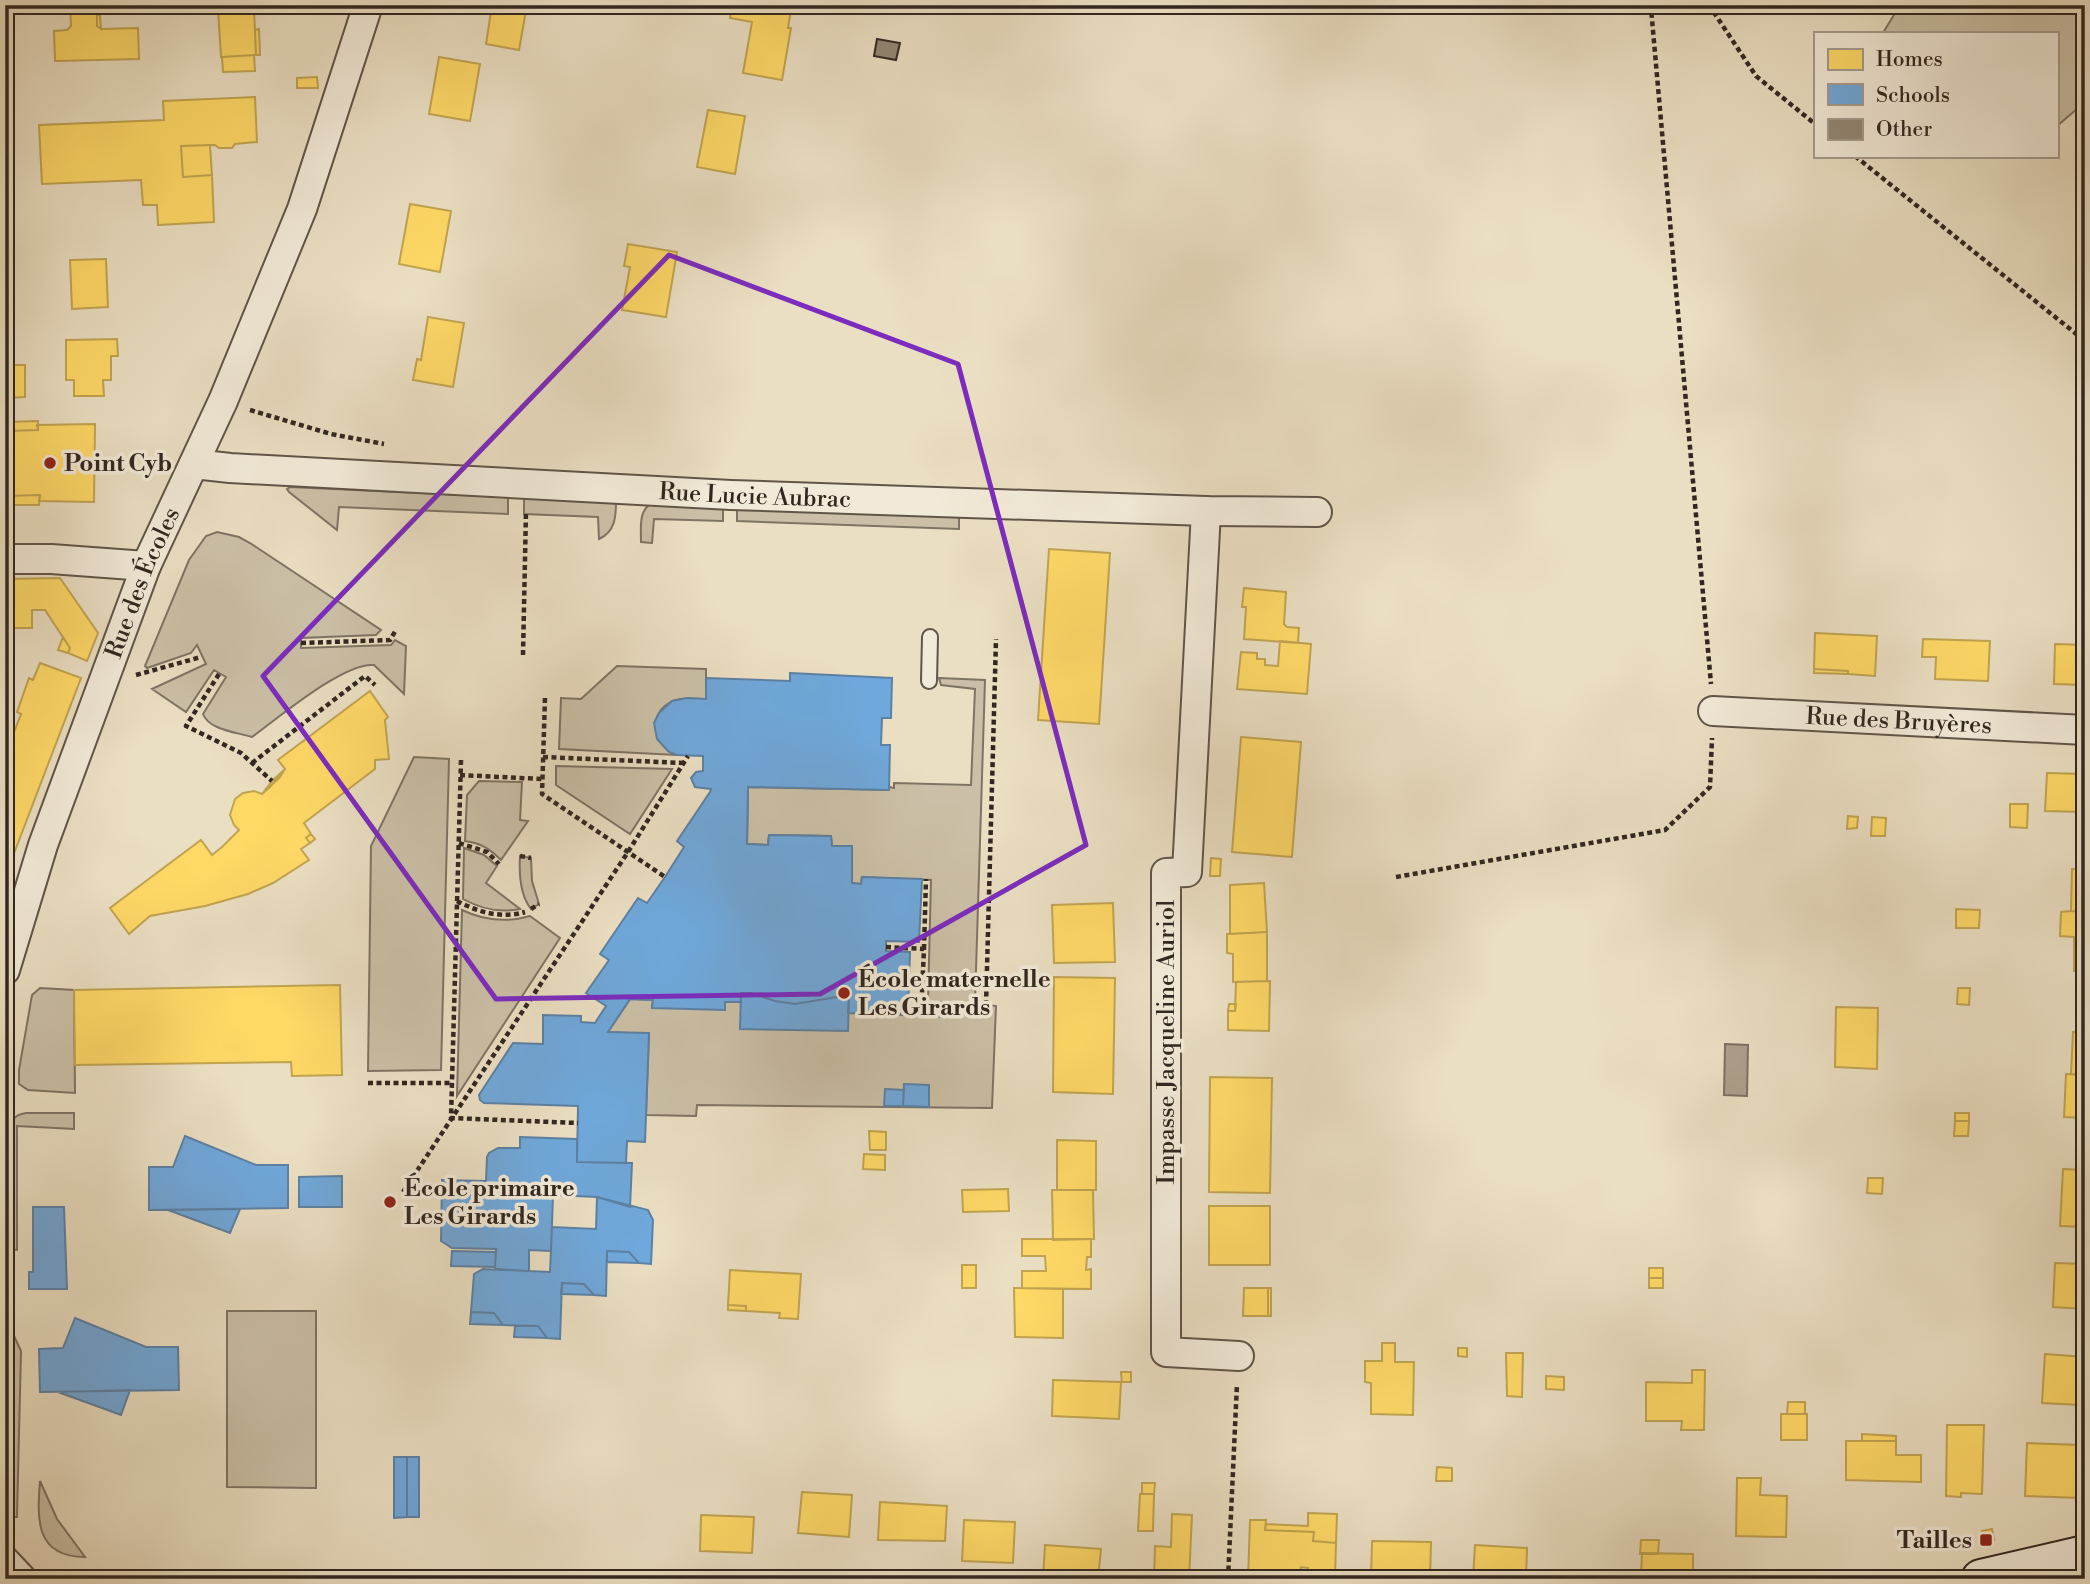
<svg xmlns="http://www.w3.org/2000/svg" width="2090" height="1584" font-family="'Libre Bodoni',serif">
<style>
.green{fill:#cbc0a7;stroke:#7e7464;stroke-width:2}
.water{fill:#aca08c;stroke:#7b7061;stroke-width:2}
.homes{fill:#ffd966;stroke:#c1a451;stroke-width:2}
.schools{fill:#6fa8dc;stroke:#5c81a4;stroke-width:2}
.building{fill:#928775;stroke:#312720;stroke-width:2}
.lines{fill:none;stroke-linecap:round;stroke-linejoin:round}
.lane-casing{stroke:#605549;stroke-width:18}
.street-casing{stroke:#605549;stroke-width:32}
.secondary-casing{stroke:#312720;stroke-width:42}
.path{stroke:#312720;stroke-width:4.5;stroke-dasharray:5 3.5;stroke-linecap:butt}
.lane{stroke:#f2ead8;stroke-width:14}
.street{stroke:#f2ead8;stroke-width:28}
.secondary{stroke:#f2ead8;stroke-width:38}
.marked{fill:none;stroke:#7b2cbf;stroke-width:5;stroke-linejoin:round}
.poi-dot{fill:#8f2418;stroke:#f2ead8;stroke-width:2.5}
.labels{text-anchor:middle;stroke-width:7;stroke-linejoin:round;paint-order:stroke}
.poi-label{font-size:24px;font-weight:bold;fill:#312720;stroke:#f2ead8;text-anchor:start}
.street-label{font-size:24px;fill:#312720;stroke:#f2ead8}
</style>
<rect width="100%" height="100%" fill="#ebdfc3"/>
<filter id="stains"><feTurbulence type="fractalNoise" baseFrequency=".00286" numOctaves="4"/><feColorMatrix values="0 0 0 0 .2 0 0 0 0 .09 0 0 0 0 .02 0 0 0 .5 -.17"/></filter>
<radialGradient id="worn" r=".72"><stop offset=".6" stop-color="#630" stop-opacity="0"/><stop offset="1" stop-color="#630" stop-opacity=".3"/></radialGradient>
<!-- green -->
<path class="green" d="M 1900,5 L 2085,5 L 2085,102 L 2057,126 L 2057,33 L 1883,33 Z
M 290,487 L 508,497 L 508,514 L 339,507 L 337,530 L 289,492 L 287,489 Z
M 524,497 L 616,501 C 616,517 615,532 599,539 L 598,517 L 524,514 Z
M 655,501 L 723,504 L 723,521 L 654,519 L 652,543 L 641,542 C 641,525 638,509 655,501 Z
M 737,505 L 954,513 L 959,517 L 959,529 L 737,521 Z
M 217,532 L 239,537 L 250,543 L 381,630 L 376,635 L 301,638 L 301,648 L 391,645 L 395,640 L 406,646 L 404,694 L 374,665 C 344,662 278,718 252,737 C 236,732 209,730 203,714 L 226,677 L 214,670 L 186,712 L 152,689 L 206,664 L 197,645 L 191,653 L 147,668 L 145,666 L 189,560 L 206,536 Z
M 617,666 L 706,669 L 706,699 C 695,699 683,697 673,701 C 646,713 652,746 677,755 L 559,749 L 561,698 L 581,699 Z
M 939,678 L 985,680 L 975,1003 L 996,1006 L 992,1108 L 697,1105 L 696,1116 L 646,1115 L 649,1034 L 608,1032 L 630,999 L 653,1000 L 652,1007 L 725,1009 L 725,1002 L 741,1001 L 849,1013 L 951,1017 L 952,1003 L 928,1002 L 931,880 L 862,877 L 861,884 L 852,883 L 852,847 L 832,846 L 831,836 L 769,835 L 768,845 L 747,844 L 748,787 L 889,790 L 889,787 L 894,788 L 894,783 L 971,785 L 975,689 L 941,685 Z
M 414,757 L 449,759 L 441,1070 L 368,1071 L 371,846 Z
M 556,766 L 672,769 L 630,834 L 556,785 Z
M 479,781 L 522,782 L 520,820 L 528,821 L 501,860 C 490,849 481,843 465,841 L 467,795 Z
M 464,848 L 484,855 L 497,866 L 486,883 L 520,909 C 500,913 481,909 463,899 Z
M 520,856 L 531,858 L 532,881 L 539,904 L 531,909 C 520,895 519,873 520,856 Z
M 462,910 C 485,921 506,923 530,916 L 560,938 L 457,1096 Z
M 40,988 L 74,990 L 75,1093 L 28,1090 L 19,1084 L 19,1070 L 32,995 Z
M 26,1113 L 74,1113 L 74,1129 L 17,1126 L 17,1250 L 5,1249 C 5,1228 4,1133 12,1121 C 16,1115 20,1114 26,1113 Z
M 227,1311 L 316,1311 L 316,1488 L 227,1487 Z
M 5,1325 L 9,1325 L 21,1351 L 17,1517 L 7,1517 Z
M 40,1481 L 57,1519 L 85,1557 C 35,1557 37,1519 40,1481 Z"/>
<!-- water -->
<path class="water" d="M 1725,1044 L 1748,1045 L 1747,1096 L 1724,1095 Z"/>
<!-- homes -->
<path class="homes" d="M 70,5 L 100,5 L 100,15 L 97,15 L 97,26 L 101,29 L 138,28 L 139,59 L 55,61 L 54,31 L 67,30 L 71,26 Z
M 492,5 L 527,5 L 519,50 L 486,44 Z
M 732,5 L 764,5 L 791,10 L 788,28 L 791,28 L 782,80 L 743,73 L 752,22 L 730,18 Z
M 254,8 L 256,55 L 221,57 L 218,9 Z
M 97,15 L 100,15 L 101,29 L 97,26 Z
M 259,29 L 260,55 L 256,55 L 255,30 Z
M 254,55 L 255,71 L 223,72 L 222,57 Z
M 439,57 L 480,64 L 470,121 L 429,114 Z
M 317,77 L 318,88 L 297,88 L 297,78 Z
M 255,97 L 257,142 L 235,144 L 232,148 L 219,148 L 215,145 L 181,146 L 183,177 L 212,175 L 214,222 L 158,225 L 157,205 L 143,205 L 141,180 L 42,184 L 39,125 L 164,120 L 163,101 Z
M 708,110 L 745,116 L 735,174 L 697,167 Z
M 210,145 L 212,175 L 183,177 L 181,146 Z
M 410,204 L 451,211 L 440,272 L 399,264 Z
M 628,244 L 677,252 L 666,317 L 622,310 L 630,267 L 624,266 Z
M 106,259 L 108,307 L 72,309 L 70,260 Z
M 428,317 L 464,323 L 453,387 L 413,380 L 417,359 L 421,360 Z
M 117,339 L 118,356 L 111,356 L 111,380 L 103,380 L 104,396 L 74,396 L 74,380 L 66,380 L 66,340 Z
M 5,365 L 25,365 L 25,397 L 5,398 Z
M 38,421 L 38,430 L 5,431 L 5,422 Z
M 95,424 L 94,502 L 39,501 L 40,495 L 5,496 L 5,431 L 38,430 L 37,425 Z
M 40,495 L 39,505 L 5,505 L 5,496 Z
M 1049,549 L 1110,553 L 1099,724 L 1038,720 Z
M 60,578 L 98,633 L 87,661 L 68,653 L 70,648 L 45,610 L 32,610 L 32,628 L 13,628 L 13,623 L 5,623 L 5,579 Z
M 1244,588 L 1286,592 L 1284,624 L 1287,627 L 1299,628 L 1298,643 L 1244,639 L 1246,607 L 1242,607 Z
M 1815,633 L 1877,636 L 1875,676 L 1848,674 L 1848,671 L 1814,669 Z
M 63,637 L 70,648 L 68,653 L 58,650 Z
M 1923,639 L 1990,641 L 1988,681 L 1935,679 L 1936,657 L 1922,657 Z
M 1280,641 L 1311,644 L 1307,694 L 1237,689 L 1241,652 L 1257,653 L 1257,659 L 1265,659 L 1265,665 L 1278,666 Z
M 2055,644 L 2085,645 L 2085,685 L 2054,684 Z
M 40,663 L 81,678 L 5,877 L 5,744 L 9,745 L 21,714 L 17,712 L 29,678 L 33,680 Z
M 1814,669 L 1848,671 L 1848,674 L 1814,673 Z
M 370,691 L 388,717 L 385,720 L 389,759 L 375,760 L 375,769 L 304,823 L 311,834 L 306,838 L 310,843 L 301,849 L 309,860 L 273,883 L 248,894 L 205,906 L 150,916 L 129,934 L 110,908 L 201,840 L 212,855 L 222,847 L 239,830 L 234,825 L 230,815 L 235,799 L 243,793 L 254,791 L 262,794 L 270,787 L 285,769 L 278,760 Z
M 1241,737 L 1301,742 L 1292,857 L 1232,852 Z
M 285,769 L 280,777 L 262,794 L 272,781 Z
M 2047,773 L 2085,774 L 2085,812 L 2045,811 Z
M 2010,804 L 2028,804 L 2027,828 L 2010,827 Z
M 1848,816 L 1858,817 L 1857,828 L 1847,829 Z
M 1872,817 L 1886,818 L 1885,836 L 1871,836 Z
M 311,834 L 315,839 L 310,843 L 306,838 Z
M 1211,858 L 1221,859 L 1220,876 L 1210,876 Z
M 2072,869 L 2085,869 L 2085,912 L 2071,911 Z
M 1264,883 L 1267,932 L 1230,934 L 1230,885 Z
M 1113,903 L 1115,962 L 1054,963 L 1052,905 Z
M 1956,909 L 1980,910 L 1979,928 L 1956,928 Z
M 2071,911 L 2085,912 L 2085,972 L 2074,971 L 2074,937 L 2060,936 L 2061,912 Z
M 1267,932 L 1267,981 L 1233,982 L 1233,954 L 1227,953 L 1227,934 Z
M 1054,977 L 1115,978 L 1113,1094 L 1053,1092 Z
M 1270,981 L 1269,1031 L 1228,1030 L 1228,1011 L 1235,1011 L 1236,982 Z
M 340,985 L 342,1075 L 292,1076 L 291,1062 L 75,1065 L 74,990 Z
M 1958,988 L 1970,988 L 1969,1005 L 1957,1004 Z
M 1229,1004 L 1236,1004 L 1235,1011 L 1228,1011 Z
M 1836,1007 L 1878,1008 L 1877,1069 L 1835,1067 Z
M 2073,1032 L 2085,1032 L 2085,1075 L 2071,1074 Z
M 2066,1074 L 2085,1075 L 2085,1118 L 2064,1117 Z
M 1210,1077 L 1272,1078 L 1270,1193 L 1209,1192 Z
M 1955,1113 L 1969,1113 L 1969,1121 L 1955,1121 Z
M 1955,1121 L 1969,1121 L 1968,1136 L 1954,1136 Z
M 869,1131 L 886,1132 L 886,1150 L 870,1150 Z
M 1057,1140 L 1096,1141 L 1096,1190 L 1057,1190 Z
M 864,1154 L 885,1155 L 885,1170 L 863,1169 Z
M 2063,1169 L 2085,1170 L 2085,1227 L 2060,1226 Z
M 1868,1178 L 1883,1178 L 1882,1194 L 1867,1193 Z
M 1008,1189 L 1009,1211 L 963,1212 L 962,1190 Z
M 1052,1190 L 1093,1190 L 1094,1239 L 1053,1240 Z
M 1209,1206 L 1270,1206 L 1270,1265 L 1209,1265 Z
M 1022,1239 L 1091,1239 L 1091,1257 L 1087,1257 L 1086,1270 L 1091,1269 L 1091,1289 L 1022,1288 L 1022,1271 L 1046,1271 L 1045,1256 L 1022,1256 Z
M 2055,1263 L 2085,1264 L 2085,1309 L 2053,1307 Z
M 962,1265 L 976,1265 L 976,1288 L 962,1288 Z
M 1649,1268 L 1663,1268 L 1663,1278 L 1649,1278 Z
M 730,1270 L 801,1274 L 798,1319 L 779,1318 L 780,1313 L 746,1311 L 746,1306 L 728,1305 Z
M 1649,1278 L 1663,1278 L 1663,1288 L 1649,1288 Z
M 1014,1288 L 1063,1289 L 1063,1338 L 1015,1337 Z
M 1244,1288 L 1268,1288 L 1268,1316 L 1243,1316 Z
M 1268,1288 L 1271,1288 L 1271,1316 L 1268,1316 Z
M 728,1305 L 746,1306 L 746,1311 L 728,1310 Z
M 1382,1343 L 1395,1343 L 1395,1362 L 1414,1362 L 1413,1415 L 1371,1414 L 1371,1383 L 1365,1382 L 1365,1361 L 1382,1361 Z
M 1458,1348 L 1467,1348 L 1467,1357 L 1458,1356 Z
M 1506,1353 L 1523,1353 L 1522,1397 L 1507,1396 Z
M 2045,1354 L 2085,1357 L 2085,1374 L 2081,1374 L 2080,1405 L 2042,1403 Z
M 1692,1370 L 1705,1370 L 1704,1430 L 1681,1430 L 1682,1421 L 1646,1421 L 1646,1382 L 1692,1383 Z
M 1121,1372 L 1131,1372 L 1131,1382 L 1122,1382 Z
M 2081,1374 L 2085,1374 L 2084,1405 L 2080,1405 Z
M 1546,1376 L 1564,1377 L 1564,1390 L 1546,1389 Z
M 1053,1380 L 1121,1382 L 1119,1419 L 1052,1416 Z
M 1788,1402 L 1805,1402 L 1805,1414 L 1787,1414 Z
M 1781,1414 L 1807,1414 L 1807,1440 L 1781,1440 Z
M 1947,1425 L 1984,1425 L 1982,1494 L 1961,1493 L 1961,1497 L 1946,1496 Z
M 1862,1434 L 1896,1436 L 1896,1441 L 1862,1441 Z
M 1846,1441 L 1896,1441 L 1896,1455 L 1921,1455 L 1921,1482 L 1846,1480 Z
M 2027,1443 L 2082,1445 L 2081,1498 L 2025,1496 Z
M 1437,1467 L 1452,1468 L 1452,1481 L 1436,1481 Z
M 1737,1478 L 1761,1478 L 1760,1495 L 1787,1496 L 1786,1537 L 1736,1536 Z
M 1142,1483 L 1155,1483 L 1154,1494 L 1142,1494 Z
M 802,1492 L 852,1495 L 849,1537 L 798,1533 Z
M 1140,1494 L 1154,1494 L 1153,1531 L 1138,1531 Z
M 880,1502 L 947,1506 L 945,1541 L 878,1540 Z
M 1308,1513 L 1337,1514 L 1336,1543 L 1313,1541 L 1314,1532 L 1265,1530 L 1266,1524 L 1308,1526 Z
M 1172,1514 L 1192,1515 L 1189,1579 L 1154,1579 L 1155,1546 L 1171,1547 Z
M 701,1515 L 754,1517 L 752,1553 L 700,1551 Z
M 964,1520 L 1015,1522 L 1013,1563 L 962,1561 Z
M 1250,1520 L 1266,1520 L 1265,1530 L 1314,1532 L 1313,1541 L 1336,1543 L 1335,1579 L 1308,1579 L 1308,1568 L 1301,1567 L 1300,1572 L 1285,1572 L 1285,1579 L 1248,1579 Z
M 1992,1529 L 1994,1540 L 1985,1542 L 1982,1531 Z
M 1641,1540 L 1659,1540 L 1658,1554 L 1640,1554 Z
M 1372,1541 L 1431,1542 L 1430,1579 L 1371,1579 Z
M 1045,1545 L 1101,1549 L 1098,1579 L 1043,1579 Z
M 1475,1545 L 1527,1548 L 1526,1579 L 1473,1579 Z
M 1642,1553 L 1693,1554 L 1693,1579 L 1641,1579 Z"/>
<!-- schools -->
<path class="schools" d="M 790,673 L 892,678 L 891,718 L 882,718 L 881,745 L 890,745 L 889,790 L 748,787 L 747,844 L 768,845 L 769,835 L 831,836 L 832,846 L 852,846 L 852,883 L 861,884 L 862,877 L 922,879 L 919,942 L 886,941 L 886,951 L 910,952 L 908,1014 L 848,1013 L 849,995 L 795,1004 L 775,1001 L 751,993 L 741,993 L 741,1002 L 725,1002 L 725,1010 L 652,1008 L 653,1000 L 630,999 L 608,1032 L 649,1033 L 645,1142 L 627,1141 L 626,1163 L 577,1162 L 578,1106 L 484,1103 L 480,1100 L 479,1095 L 513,1043 L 543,1044 L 543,1015 L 581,1016 L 581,1022 L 595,1023 L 606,1006 L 586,993 L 609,960 L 600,954 L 638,898 L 647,903 L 665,877 L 684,847 L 677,841 L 710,792 L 711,789 L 695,787 L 691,778 L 696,772 L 703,771 L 703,756 L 677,755 L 669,752 L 657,739 L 654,723 L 659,713 L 672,701 L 687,698 L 706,699 L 706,678 L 790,681 Z
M 741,993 L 751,993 L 775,1001 L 795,1004 L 849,995 L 848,1031 L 740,1029 Z
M 934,1002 L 953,1003 L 952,1017 L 933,1016 Z
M 904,1084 L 929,1085 L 929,1107 L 903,1106 Z
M 885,1089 L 904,1090 L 903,1106 L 884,1106 Z
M 185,1136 L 256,1165 L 288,1165 L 288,1208 L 149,1210 L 149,1167 L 173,1167 Z
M 520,1137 L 577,1139 L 577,1162 L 632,1163 L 630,1207 L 597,1197 L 553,1195 L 551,1251 L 529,1250 L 529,1271 L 495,1269 L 496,1249 L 452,1248 L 441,1241 L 442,1180 L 486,1181 L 487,1157 L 489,1153 L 498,1148 L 520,1148 Z
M 342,1176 L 342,1207 L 299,1207 L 299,1177 Z
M 597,1197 L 648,1210 L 653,1220 L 651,1264 L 639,1263 L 629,1252 L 607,1251 L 606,1296 L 594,1295 L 584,1284 L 562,1283 L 560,1339 L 547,1338 L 538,1326 L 503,1325 L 494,1313 L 471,1312 L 474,1274 L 483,1269 L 550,1272 L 552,1227 L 596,1229 Z
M 33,1207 L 64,1207 L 67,1289 L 29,1289 L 29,1272 L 33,1272 Z
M 240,1209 L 230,1233 L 168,1210 L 239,1209 Z
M 452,1251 L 496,1252 L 495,1267 L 451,1266 Z
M 607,1251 L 629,1252 L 639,1263 L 607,1262 Z
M 562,1283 L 584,1284 L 594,1295 L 561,1294 Z
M 471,1312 L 494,1313 L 503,1325 L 470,1324 Z
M 75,1318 L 146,1347 L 178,1347 L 179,1390 L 40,1392 L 39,1349 L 63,1348 Z
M 515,1326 L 538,1326 L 547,1338 L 514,1337 Z
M 130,1390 L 121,1415 L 58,1392 L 64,1392 Z
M 394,1457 L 407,1457 L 407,1517 L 394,1518 Z
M 407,1457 L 419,1457 L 419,1517 L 407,1517 Z"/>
<!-- building -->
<path class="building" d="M 877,39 L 900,43 L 896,60 L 874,56 Z"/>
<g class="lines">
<defs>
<path id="lane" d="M 929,681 L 930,637"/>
<g id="street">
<path id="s1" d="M 194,464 L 230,468 L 731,495 L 1206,511 L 1317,512"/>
<path d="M 1206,511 L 1187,872 L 1166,873 L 1166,1352 L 1239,1356"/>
<path d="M 5,559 L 51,559 L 146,566"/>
<path id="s2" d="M 1713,711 L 2085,730"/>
<path id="s3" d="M 5,970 L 43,845 L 146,566 L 223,401 L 302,209 L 368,5"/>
<path d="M 5,1561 L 22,1579"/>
</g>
<path id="secondary" d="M 1981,1579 L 2085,1555"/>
</defs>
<!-- lane casing -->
<use href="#lane" class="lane-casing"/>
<!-- street casing -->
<use href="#street" class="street-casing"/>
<!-- secondary casing -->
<use href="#secondary" class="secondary-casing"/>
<!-- path -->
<path class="path" d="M 1653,5 L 1651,8 L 1711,684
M 1709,5 L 1756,76 L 1815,124
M 1855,156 L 2085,341
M 250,410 L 331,434 L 384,444
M 301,643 L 390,640 L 396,630
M 523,655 L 526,511
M 219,674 L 186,726 L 241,753 L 272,781
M 136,675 L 201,657
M 545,698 L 542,794 L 665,877
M 543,757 L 684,763
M 461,760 L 451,1118 L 578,1123
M 252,763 L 365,676 L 375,685
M 460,775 L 542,779
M 459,843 L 487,852 L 499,864
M 520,856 L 531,858
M 1396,877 L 1665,830 L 1710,787 L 1712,738
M 457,901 C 478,912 501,919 525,912
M 531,909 L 539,904
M 886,947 L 924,949 L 921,1015
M 924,949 L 926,879
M 986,1005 L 996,639
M 368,1083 L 451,1083
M 403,1192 L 628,852 L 688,756
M 1228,1579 L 1237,1384"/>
<!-- lane -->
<use href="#lane" class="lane"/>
<!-- street -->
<use href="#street" class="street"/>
<!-- secondary -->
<use href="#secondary" class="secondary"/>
</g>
<!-- marked area -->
<path class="marked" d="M 669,255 L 958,364 L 1086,845 L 820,994 L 496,999 L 263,676 Z"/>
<!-- markers -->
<g class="poi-dot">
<circle cx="50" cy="463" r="7"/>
<circle cx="844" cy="993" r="7"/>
<circle cx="390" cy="1202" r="7"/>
<rect x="1979" y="1533" width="14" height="14" rx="3.5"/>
</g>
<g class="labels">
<!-- poi labels -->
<g class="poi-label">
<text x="64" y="471">Point Cyb</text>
<text x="858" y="987">École maternelle<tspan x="858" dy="28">Les Girards</tspan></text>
<text x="404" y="1196">École primaire<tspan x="404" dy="28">Les Girards</tspan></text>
<text x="1972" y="1548" text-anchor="end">Tailles</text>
</g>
<!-- street labels -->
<g class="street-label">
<text dy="8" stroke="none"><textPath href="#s1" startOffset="562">Rue Lucie Aubrac</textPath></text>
<text dy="8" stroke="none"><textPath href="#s3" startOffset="411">Rue des Écoles</textPath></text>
<text dy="8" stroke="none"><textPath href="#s2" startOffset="186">Rue des Bruyères</textPath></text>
<text transform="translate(1166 1042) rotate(-90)" y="8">Impasse Jacqueline Auriol</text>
</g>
</g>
<!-- margin -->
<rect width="2090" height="1584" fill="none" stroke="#ebdfc3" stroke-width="28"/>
<rect x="7" y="7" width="2076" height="1570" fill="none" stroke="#312720" stroke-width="3.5"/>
<rect x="14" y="14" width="2062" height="1556" fill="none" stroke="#312720" stroke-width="2"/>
<!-- legend -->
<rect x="1814" y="32" width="245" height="126" fill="#f2ead8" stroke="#a59c8e" stroke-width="2"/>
<rect x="1828" y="49" width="35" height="21" fill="#ffd966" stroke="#a59c8e" stroke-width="2"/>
<text x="1876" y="66" font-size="21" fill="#312720">Homes</text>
<rect x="1828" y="84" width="35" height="21" fill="#6fa8dc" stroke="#a59c8e" stroke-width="2"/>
<text x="1876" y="102" font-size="21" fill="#312720">Schools</text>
<rect x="1828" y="119" width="35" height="21" fill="#928775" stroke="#a59c8e" stroke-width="2"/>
<text x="1876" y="136" font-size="21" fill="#312720">Other</text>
<rect width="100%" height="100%" filter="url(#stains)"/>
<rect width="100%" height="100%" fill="url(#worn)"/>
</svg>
